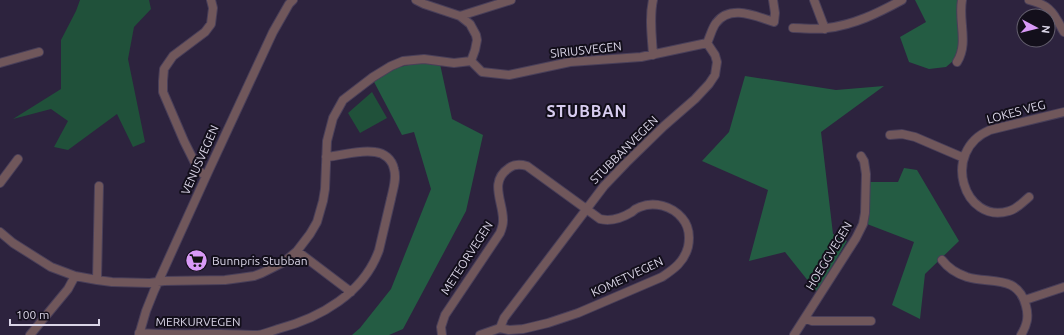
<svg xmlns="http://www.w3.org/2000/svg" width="1064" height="335" font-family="Ubuntu,sans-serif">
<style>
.green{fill:#20513a}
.forest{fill:#245c43}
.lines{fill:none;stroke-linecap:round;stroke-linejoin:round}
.minor-casing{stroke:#493f59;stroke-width:10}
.minor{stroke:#70575b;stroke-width:8}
.labels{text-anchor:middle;stroke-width:4;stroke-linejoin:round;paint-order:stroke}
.street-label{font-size:12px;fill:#dad5e7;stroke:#130f1b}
.poi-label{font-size:12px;fill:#dad5e7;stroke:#130f1b;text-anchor:start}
.district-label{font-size:16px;font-weight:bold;letter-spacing:1px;fill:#d7ccef;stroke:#130f1b}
</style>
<rect width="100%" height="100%" fill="#2d233e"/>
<!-- green -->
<path class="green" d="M 80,0 L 149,0 L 151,9 L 134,27 L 128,59 L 145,142 L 133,147 L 117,114 L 68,150 L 54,147 L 68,121 L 51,109 L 13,119 L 61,89 L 61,40 L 76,11 Z
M 372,92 L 387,118 L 360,133 L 348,113 Z"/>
<!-- forest -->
<path class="forest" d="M 915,0 L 961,0 L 959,56 L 946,67 L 929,69 L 909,62 L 900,37 L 926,22 Z
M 422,62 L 440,64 L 452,119 L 483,135 L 466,211 L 403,329 L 389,335 L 352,335 L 360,328 L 391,289 L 431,189 L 414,132 L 402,135 L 373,80 L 395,68 Z
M 745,76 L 836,90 L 884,86 L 821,132 L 833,234 L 847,241 L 817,292 L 785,252 L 749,261 L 768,190 L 702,161 L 729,132 Z
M 904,168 L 917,170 L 959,241 L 925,274 L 920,319 L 892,305 L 914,242 L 867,224 L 869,182 L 898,182 Z"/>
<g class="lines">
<defs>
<path id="minor" d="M 653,0 C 649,18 652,37 653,55
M 814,0 L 825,29
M 1029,0 C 1043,4 1050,7 1057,20 C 1060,24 1061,28 1064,32
M 460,16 L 511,0
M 793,28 C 804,28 816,30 827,28 C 854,25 878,13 902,0
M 707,43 C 710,37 712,28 716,23 C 730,4 755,16 774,22 L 775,13 L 773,0
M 471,61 L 482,72 L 509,75 L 570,62 L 641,57 L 707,43
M 957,62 C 969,43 958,21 962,0
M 0,63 L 39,52
M 890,135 L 902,134 L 915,137 L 964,158
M 206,176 L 199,171 L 184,141 L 163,92 L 163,81 L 164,69 L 173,56 L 205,32 L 211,24 L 213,8 L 211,0
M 0,183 L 18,159
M 1029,197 C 1023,202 1017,209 1009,211 C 964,225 940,151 990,130 L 1064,112
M 0,232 L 13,243 L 51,267 L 75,276 L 97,280 L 112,282 L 150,283 L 164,281 L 225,280 L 240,278 L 254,276 L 262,273 L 284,262 L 297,251 L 310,234 L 317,222 L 323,201 L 325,189 L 327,141 L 333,118 L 343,100 L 373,77 L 391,66 L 403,61 L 424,59 L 454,63 L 471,61 L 475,50 L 477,40 L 476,35 L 470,24 L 460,16 L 424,4 L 416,0
M 297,251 L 351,292
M 942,260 C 948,268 958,274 967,277 C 990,284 1018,274 1026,306 C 1029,317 1027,325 1021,335
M 97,280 L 99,186
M 1025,300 L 1064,287
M 805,318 L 812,321 L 871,321
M 139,333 C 167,335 194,334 221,334 C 232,334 248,335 258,335 C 265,334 272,331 278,329 C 320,318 364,293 379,250 C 383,233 387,216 391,199 C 393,189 397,179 394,169 C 392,159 384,153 375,152 C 359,149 342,156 326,157
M 30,335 L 68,289 L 75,276
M 139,335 L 146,311 L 154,291 L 208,172 L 273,32 L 289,4 L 293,0
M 442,335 L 441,327 L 445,315 L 500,233 C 502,228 503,225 503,221 C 504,203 488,182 509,168 C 514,164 520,164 527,166 L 600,219 C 612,222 622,218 632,212 C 634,210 637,208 640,207 C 654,201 672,206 682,218 C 689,226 690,237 688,247 C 684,262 674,269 662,277 L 578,313 L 548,323 L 523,329 L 509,330 L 500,328
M 480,335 L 500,328 L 504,318 L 604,186 L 626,163 L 664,126 L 695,99 L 709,84 L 715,75 L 717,62 L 715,55 L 707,43
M 794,335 L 856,238 L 863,224 L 865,213 L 866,174 L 864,161 L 861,156"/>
</defs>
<!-- minor casing -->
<use href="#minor" class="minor-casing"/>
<!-- minor -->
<use href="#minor" class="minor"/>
</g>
<!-- icons -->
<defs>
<symbol id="supermarket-disc" viewBox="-11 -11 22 22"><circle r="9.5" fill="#d99af7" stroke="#130f1b"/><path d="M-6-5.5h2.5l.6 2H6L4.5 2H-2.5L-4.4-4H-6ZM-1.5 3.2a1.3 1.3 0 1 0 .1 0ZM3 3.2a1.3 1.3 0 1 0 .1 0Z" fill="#111"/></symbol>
</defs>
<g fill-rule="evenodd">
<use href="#supermarket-disc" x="184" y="248" width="25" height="25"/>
</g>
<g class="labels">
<!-- street labels -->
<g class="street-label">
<text transform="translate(586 50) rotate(-6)" y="4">SIRIUSVEGEN</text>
<text transform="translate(1016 112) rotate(-15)" y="4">LOKES VEG</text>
<text transform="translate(624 150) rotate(-45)" y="4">STUBBANVEGEN</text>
<text transform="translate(200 160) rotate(-66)" y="4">VENUSVEGEN</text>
<text transform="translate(829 256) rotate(-59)" y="4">HOEGGVEGEN</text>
<text transform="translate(467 258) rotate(-57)" y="4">METEORVEGEN</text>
<text transform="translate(627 277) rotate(-25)" y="4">KOMETVEGEN</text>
<text x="198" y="326">MERKURVEGEN</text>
</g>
<!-- poi labels -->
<g class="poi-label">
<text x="212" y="265">Bunnpris Stubban</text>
</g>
<!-- district labels -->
<g class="district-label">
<text x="587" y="117">STUBBAN</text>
</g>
</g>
<!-- north arrow -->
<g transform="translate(1036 28) rotate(97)"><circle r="19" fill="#130f1b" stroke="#635e6d"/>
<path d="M0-3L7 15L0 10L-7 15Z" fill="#d99af7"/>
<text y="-6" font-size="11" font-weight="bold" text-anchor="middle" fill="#dad5e7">N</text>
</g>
<!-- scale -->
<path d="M10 319v6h89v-6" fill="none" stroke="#dad5e7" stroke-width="2"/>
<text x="16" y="319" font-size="12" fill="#dad5e7" stroke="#130f1b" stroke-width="3" paint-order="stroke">100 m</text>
</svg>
